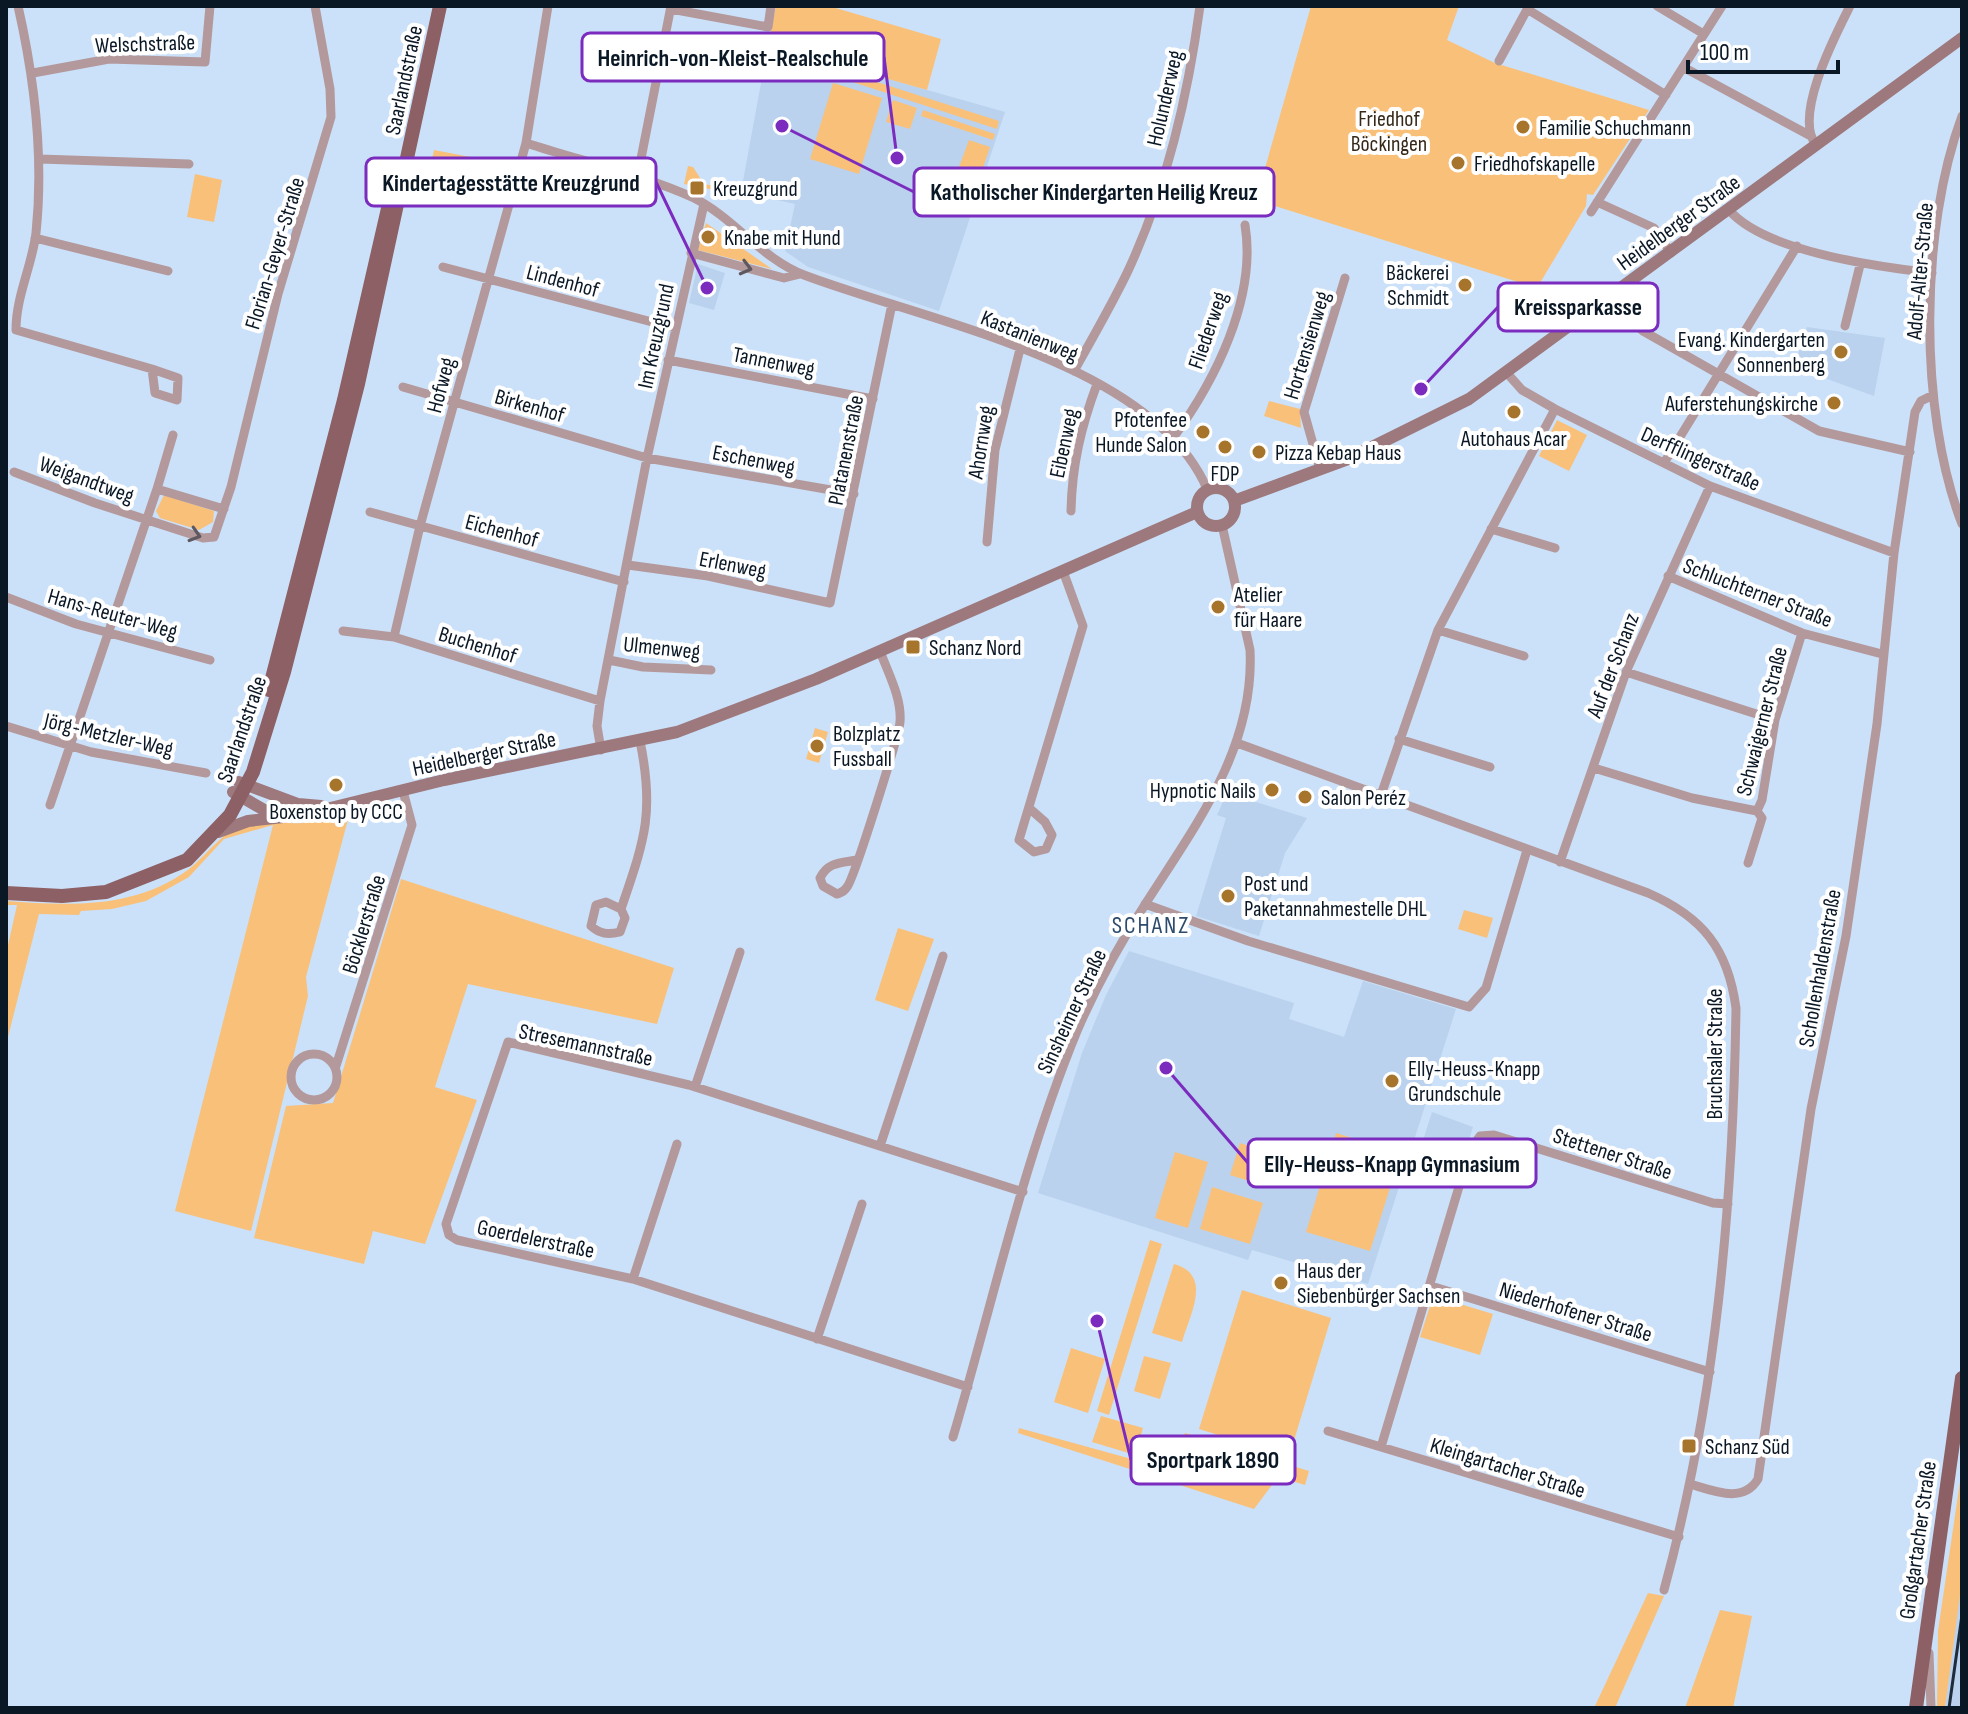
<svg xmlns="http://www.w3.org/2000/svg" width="1968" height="1714" font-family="'Sofia Sans Condensed',sans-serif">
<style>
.built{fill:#bad2ed}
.green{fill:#f9c07a}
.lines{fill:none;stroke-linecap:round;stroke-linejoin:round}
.street{stroke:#b3999c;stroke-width:9}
.secondary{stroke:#9d787c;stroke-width:12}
.primary{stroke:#8c6065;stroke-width:14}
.rail{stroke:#1e2c3b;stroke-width:3}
.oneway{stroke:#5e5860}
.poi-dot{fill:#a7742c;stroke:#fff;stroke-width:3}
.labels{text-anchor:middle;stroke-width:8;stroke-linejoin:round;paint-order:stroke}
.street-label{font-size:22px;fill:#0a1725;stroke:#fff}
.park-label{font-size:22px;fill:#362919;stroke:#fff}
.poi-label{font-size:22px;fill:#0a1725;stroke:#fff;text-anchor:start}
.neighbourhood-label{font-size:24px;letter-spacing:2px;fill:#2c4b6d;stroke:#fff}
.leader{fill:none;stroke:#7b2cbf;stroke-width:3}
.callout-dot{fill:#7b2cbf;stroke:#fff;stroke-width:3}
.callout{fill:#fff;stroke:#7b2cbf;stroke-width:3}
.callout-label{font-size:24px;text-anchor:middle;font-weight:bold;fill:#0a1725}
</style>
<rect width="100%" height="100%" fill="#cbe1f9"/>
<!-- built -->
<path class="built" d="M 768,45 L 1005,112 L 939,311 L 808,267 L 785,251 L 795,204 L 741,192 Z
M 698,264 L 725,273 L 714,310 L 689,303 Z
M 1807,327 L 1885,338 L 1874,396 L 1794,367 Z
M 1227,793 L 1307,818 L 1285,853 L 1259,936 L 1196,916 L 1226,818 L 1217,815 Z
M 1129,951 L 1294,1003 L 1289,1019 L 1344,1037 L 1363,981 L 1456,1009 L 1368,1284 L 1252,1250 L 1248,1260 L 1038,1193 L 1082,1053 L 1106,995 Z
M 1432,1112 L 1473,1127 L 1455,1185 L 1413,1172 Z
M 1962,1580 L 1962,1708 L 1945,1708 L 1954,1633 Z"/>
<!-- green -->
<path class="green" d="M 776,6 L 829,6 L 941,39 L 927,90 L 768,45 Z
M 1311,6 L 1459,6 L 1447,40 L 1495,63 L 1649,110 L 1593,195 L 1587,194 L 1586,206 L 1537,288 L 1256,200 Z
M 833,68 L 999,121 L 997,129 L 831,75 Z
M 833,83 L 882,98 L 859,174 L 810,159 Z
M 893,100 L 917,108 L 910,129 L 886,122 Z
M 923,110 L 995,134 L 993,140 L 921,116 Z
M 969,140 L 990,147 L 978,183 L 956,175 Z
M 434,150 L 486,160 L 486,165 L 507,168 L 500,204 L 426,188 Z
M 688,166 L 693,167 L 704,184 L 735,190 L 730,193 L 684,184 Z
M 195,174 L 222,180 L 214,222 L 187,217 Z
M 706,223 L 772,269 L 698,250 Z
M 1269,401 L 1300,409 L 1301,428 L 1264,416 Z
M 1557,420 L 1587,435 L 1569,471 L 1539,456 Z
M 164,495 L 214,511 L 213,522 L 199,530 L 160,518 L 156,511 Z
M 815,728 L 828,732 L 819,763 L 806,759 Z
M 350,812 L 306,977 L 308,996 L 251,1231 L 175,1211 L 273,825 L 224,839 L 189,877 L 146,901 L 112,909 L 81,911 L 79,915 L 39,914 L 6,1045 L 6,954 L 17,905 L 6,905 L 6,901 C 69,906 136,909 189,869 C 206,856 221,833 242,826 C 260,820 282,824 302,823 C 318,822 334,816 350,812 Z
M 401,879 L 674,968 L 657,1024 L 468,984 L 435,1087 L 477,1100 L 425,1244 L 373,1231 L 364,1264 L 254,1238 L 286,1106 L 333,1103 Z
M 1464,910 L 1493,918 L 1487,938 L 1458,929 Z
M 898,928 L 934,939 L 908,1011 L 875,1000 Z
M 1336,1133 L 1401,1153 L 1370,1251 L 1306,1232 Z
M 1240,1143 L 1278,1155 L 1268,1187 L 1230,1175 Z
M 1175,1152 L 1208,1162 L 1188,1228 L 1155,1218 Z
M 1212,1187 L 1263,1203 L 1250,1244 L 1200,1229 Z
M 1150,1240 L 1162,1244 L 1109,1415 L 1097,1411 Z
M 1174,1264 C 1213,1275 1190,1314 1182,1342 L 1152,1333 Z
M 1242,1290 L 1331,1318 L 1289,1457 L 1199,1429 Z
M 1437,1297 L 1493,1314 L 1480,1355 L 1420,1337 L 1430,1306 Z
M 1071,1348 L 1105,1359 L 1088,1413 L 1054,1402 Z
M 1144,1356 L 1171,1363 L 1160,1399 L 1134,1391 Z
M 1101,1416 L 1143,1428 L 1135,1455 L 1092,1442 Z
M 1019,1428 L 1168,1469 L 1185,1433 L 1309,1471 L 1305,1485 L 1278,1477 L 1254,1509 L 1018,1433 Z
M 1962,1468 L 1962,1580 L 1945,1708 L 1937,1708 L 1938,1631 Z
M 1648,1593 L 1664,1596 L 1615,1708 L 1594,1708 Z
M 1720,1610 L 1752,1616 L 1733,1708 L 1685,1708 Z"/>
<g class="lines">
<!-- street -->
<path class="street" d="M 18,6 C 35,81 44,156 36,233 C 32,266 16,296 16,330 L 152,369
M 1657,6 L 1702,33
M 671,9 L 768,27 L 771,6
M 1527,9 L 1666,95
M 1499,61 L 1529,6
M 1683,67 L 1809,135
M 33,73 L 109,59 L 205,62 L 210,6
M 1962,116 C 1920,229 1918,410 1962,524
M 526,143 C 578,160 647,176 694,198 C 734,218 762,259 804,275 C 922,320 1153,362 1207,489
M 1816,145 C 1793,116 1835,36 1850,6
M 40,159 L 189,164
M 637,179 L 671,6
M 1597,202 L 1654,228 L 1671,253
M 1729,210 C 1765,252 1879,267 1932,273
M 1591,212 L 1722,6
M 35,238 L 168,271
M 691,253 L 784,278 L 800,274
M 443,267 L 675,328
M 1605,299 L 1643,331 L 1819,431 L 1910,452
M 1845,326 L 1860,265
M 668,360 L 873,399
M 152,369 L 178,378 L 177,400 L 155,393 Z
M 1074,371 C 1092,339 1111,306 1127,273 C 1166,190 1188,96 1200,6
M 1506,372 L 1522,390 L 1555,409 L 1710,486 L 1894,553
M 403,387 L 647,458 L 854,494
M 1173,438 C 1215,381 1257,298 1245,225
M 1664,463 L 1797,246
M 1320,469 L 1304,412 L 1345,278
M 14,472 L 95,503 L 203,538 L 214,537 L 231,487 L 278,294 L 331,117 L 330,89 L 315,6
M 157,489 L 173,435
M 1071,511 C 1072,465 1081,427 1097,384
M 370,512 L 624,582
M 1491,529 L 1555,548
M 987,542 L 995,450 L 1020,349
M 628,565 L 708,576 L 830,603 L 892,304
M 1668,576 L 1802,633 L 1882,654
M 6,597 L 76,624 L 210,660
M 1438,630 L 1524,656
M 343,631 L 394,637 L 600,701
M 394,637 L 420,526 L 526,143 L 548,6
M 609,660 L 643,667 L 711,670
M 1626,672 L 1775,720
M 6,726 L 91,752 L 206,773
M 1399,739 L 1490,767
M 1237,743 L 1648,893 C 1703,917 1728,949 1736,1008 C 1733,1205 1716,1400 1664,1590
M 601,750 L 597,726 L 600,701 L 647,458 L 704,204
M 1594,768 L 1692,798 L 1757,811
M 1381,795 L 1438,630 L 1555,409
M 50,805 L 157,489 L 224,509
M 1029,808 L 1045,822 L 1052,835 L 1046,849 L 1034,852 L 1019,840 L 1083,626 L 1063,571
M 857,860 C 840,863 828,862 820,878 L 823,886 L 837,894 C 842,892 844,892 847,887 C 854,879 899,735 900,722 C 902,698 888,673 880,651
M 1560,862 L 1626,672 L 1710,486
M 1748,863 L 1762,818 L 1757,811 L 1762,800 L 1775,720 L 1802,633
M 1145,904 L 1248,941 L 1469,1007 L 1486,988 L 1527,850
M 621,909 L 606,902 L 596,905 L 591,926 C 600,934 608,935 620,932 L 625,918 L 621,909 C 644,841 655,814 640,741
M291 1077a23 23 0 1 1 46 0a23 23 0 1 1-46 0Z
M 336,1066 L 412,825 L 403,791
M 695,1087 L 740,952
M 880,1146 L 943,956
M 633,1279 L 677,1144
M 1431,1286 L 1710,1372
M 817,1339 L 862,1204
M 968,1387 L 633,1279 L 457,1240 L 449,1235 L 446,1224 L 508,1042 L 689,1085 L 1023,1192
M 1328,1431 L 1679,1537
M 953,1437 C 993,1302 1023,1162 1077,1031 C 1096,987 1120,943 1146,903 C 1195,826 1255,748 1250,650 L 1222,525
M 1381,1447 L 1470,1150 L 1480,1136 L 1494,1135 L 1713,1203 L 1728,1204
M 1690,1484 C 1714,1491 1743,1504 1758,1479 L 1811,1109 L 1846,936 L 1877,724 L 1894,553 L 1915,412 L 1921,401 L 1933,395
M 1929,1653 L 1931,1708"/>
<!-- secondary -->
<path class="secondary" d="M1197 507a19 19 0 1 1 38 0a19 19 0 1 1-38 0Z
M 1234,501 L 1348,459 L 1469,399 L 1962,38
M 239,782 L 298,804 L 321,806
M 233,792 L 273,815
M 218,832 L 248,821 L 302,815 L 444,780 L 677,732 L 816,679 L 1197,512"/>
<!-- primary -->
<path class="primary" d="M 269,690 L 344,400 L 395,178
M 6,893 L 62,896 L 106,892 L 187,860 L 230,815 L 253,772 L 284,672 L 358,384 L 440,6
M 1916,1708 L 1962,1378"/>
<!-- rail -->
<path class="rail" d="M 1949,1708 L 1962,1615"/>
</g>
<!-- one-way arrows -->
<defs><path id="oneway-chevron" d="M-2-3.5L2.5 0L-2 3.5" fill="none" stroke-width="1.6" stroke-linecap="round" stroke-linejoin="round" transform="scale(2)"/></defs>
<g class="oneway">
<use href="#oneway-chevron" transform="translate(746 268) rotate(15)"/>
<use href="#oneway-chevron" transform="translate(195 535) rotate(17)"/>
</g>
<!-- markers -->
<g class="poi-dot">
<circle cx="1523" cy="127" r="8"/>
<circle cx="1458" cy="163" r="8"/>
<rect x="689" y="180" width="16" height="16" rx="4"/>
<circle cx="708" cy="237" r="8"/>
<circle cx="1465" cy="285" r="8"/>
<circle cx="1841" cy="352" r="8"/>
<circle cx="1834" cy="403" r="8"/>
<circle cx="1514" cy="412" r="8"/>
<circle cx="1203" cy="432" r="8"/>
<circle cx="1225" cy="447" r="8"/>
<circle cx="1259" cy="452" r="8"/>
<circle cx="1218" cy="607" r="8"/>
<rect x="905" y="639" width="16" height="16" rx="4"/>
<circle cx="817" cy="746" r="8"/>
<circle cx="336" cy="785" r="8"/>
<circle cx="1272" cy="790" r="8"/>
<circle cx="1305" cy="797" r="8"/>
<circle cx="1228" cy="896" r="8"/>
<circle cx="1392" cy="1081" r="8"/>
<circle cx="1281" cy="1283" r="8"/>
<rect x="1681" y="1438" width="16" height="16" rx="4"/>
</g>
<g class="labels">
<!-- street labels -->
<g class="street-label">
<text transform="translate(145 43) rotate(-2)" y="8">Welschstraße</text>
<text transform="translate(403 80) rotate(-78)" y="8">Saarlandstraße</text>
<text transform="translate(1164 98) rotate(-77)" y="8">Holunderweg</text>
<text transform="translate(1678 222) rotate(-36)" y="8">Heidelberger Straße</text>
<text transform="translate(274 253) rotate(-73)" y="8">Florian-Geyer-Straße</text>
<text transform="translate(1919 271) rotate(-85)" y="8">Adolf-Alter-Straße</text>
<text transform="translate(563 280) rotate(15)" y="8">Lindenhof</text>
<text transform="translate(1207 330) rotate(-71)" y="8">Fliederweg</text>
<text transform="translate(1030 335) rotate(22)" y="8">Kastanienweg</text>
<text transform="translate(655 336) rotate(-78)" y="8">Im Kreuzgrund</text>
<text transform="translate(1306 345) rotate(-73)" y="8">Hortensienweg</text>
<text transform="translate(774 361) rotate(11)" y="8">Tannenweg</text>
<text transform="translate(440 385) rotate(-75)" y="8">Hofweg</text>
<text transform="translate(530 405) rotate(16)" y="8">Birkenhof</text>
<text transform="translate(980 442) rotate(-81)" y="8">Ahornweg</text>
<text transform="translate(1063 443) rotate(-78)" y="8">Eibenweg</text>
<text transform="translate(845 450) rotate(-79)" y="8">Platanenstraße</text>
<text transform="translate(1701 458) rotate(24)" y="8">Derfflingerstraße</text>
<text transform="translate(754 459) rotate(11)" y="8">Eschenweg</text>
<text transform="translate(87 479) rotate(20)" y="8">Weigandtweg</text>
<text transform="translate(502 530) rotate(15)" y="8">Eichenhof</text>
<text transform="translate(733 564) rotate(11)" y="8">Erlenweg</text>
<text transform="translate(1758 592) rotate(21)" y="8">Schluchterner Straße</text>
<text transform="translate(113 613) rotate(16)" y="8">Hans-Reuter-Weg</text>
<text transform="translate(478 644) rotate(17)" y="8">Buchenhof</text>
<text transform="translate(662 647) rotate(6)" y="8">Ulmenweg</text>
<text transform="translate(1612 665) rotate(-69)" y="8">Auf der Schanz</text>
<text transform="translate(1761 721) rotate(-76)" y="8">Schwaigerner Straße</text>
<text transform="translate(241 729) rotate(-71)" y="8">Saarlandstraße</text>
<text transform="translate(109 734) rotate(13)" y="8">Jörg-Metzler-Weg</text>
<text transform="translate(484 753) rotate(-12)" y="8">Heidelberger Straße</text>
<text transform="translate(363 924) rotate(-73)" y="8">Böcklerstraße</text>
<text transform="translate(1819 968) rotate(-80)" y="8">Schollenhaldenstraße</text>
<text transform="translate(1071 1011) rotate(-65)" y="8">Sinsheimer Straße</text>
<text transform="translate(586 1044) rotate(12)" y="8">Stresemannstraße</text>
<text transform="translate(1714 1054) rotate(-90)" y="8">Bruchsaler Straße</text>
<text transform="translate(1613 1153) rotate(18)" y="8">Stettener Straße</text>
<text transform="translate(536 1238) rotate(12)" y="8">Goerdelerstraße</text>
<text transform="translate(1576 1311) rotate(17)" y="8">Niederhofener Straße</text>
<text transform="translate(1508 1467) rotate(17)" y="8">Kleingartacher Straße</text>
<text transform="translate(1917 1540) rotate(-82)" y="8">Großgartacher Straße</text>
</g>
<!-- park labels -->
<g class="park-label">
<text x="1389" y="126">Friedhof<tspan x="1389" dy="25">Böckingen</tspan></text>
</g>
<!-- poi labels -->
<g class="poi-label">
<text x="1539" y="135">Familie Schuchmann</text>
<text x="1474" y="171">Friedhofskapelle</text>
<text x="713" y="196">Kreuzgrund</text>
<text x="724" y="245">Knabe mit Hund</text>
<text x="1449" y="280" text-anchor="end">Bäckerei<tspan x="1449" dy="25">Schmidt</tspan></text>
<text x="1825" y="347" text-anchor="end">Evang. Kindergarten<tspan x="1825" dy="25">Sonnenberg</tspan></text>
<text x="1818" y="411" text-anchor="end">Auferstehungskirche</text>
<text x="1187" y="427" text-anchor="end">Pfotenfee<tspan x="1187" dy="25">Hunde Salon</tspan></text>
<text x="1514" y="446" text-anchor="middle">Autohaus Acar</text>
<text x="1275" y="460">Pizza Kebap Haus</text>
<text x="1225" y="481" text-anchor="middle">FDP</text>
<text x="1234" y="602">Atelier<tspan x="1234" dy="25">für Haare</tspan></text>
<text x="929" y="655">Schanz Nord</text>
<text x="833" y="741">Bolzplatz<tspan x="833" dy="25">Fussball</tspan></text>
<text x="1256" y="798" text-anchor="end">Hypnotic Nails</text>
<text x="1321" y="805">Salon Peréz</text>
<text x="336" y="819" text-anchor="middle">Boxenstop by CCC</text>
<text x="1244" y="891">Post und<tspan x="1244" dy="25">Paketannahmestelle DHL</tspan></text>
<text x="1408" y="1076">Elly-Heuss-Knapp<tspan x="1408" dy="25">Grundschule</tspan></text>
<text x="1297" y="1278">Haus der<tspan x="1297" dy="25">Siebenbürger Sachsen</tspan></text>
<text x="1705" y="1454">Schanz Süd</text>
</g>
<!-- neighbourhood labels -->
<g class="neighbourhood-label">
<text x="1151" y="933">SCHANZ</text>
</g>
</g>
<!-- callouts -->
<path class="leader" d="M897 158L884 57M707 288L656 182M782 126L914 192M1421 389L1498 307M1166 1068L1248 1163M1097 1321L1131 1460"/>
<g class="callout-dot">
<circle cx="897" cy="158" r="8"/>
<circle cx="707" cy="288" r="8"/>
<circle cx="782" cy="126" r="8"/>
<circle cx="1421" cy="389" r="8"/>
<circle cx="1166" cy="1068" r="8"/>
<circle cx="1097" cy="1321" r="8"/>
</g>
<g class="callout">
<rect x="582" y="33" width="302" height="48" rx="8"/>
<rect x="366" y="158" width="290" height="48" rx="8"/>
<rect x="914" y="168" width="360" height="48" rx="8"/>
<rect x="1498" y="283" width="160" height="48" rx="8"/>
<rect x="1248" y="1139" width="288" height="48" rx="8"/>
<rect x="1131" y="1436" width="164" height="48" rx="8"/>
</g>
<g class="callout-label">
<text x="733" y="66">Heinrich-von-Kleist-Realschule</text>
<text x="511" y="191">Kindertagesstätte Kreuzgrund</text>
<text x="1094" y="200">Katholischer Kindergarten Heilig Kreuz</text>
<text x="1578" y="315">Kreissparkasse</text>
<text x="1392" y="1172">Elly-Heuss-Knapp Gymnasium</text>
<text x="1213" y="1468">Sportpark 1890</text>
</g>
<!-- border -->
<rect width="1968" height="1714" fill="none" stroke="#0a1725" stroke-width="16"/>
<!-- scale -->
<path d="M1688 60v12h150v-12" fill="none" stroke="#0a1725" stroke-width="4"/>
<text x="1700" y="60" font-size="24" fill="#0a1725" stroke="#ffffff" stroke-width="6" paint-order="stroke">100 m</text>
</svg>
